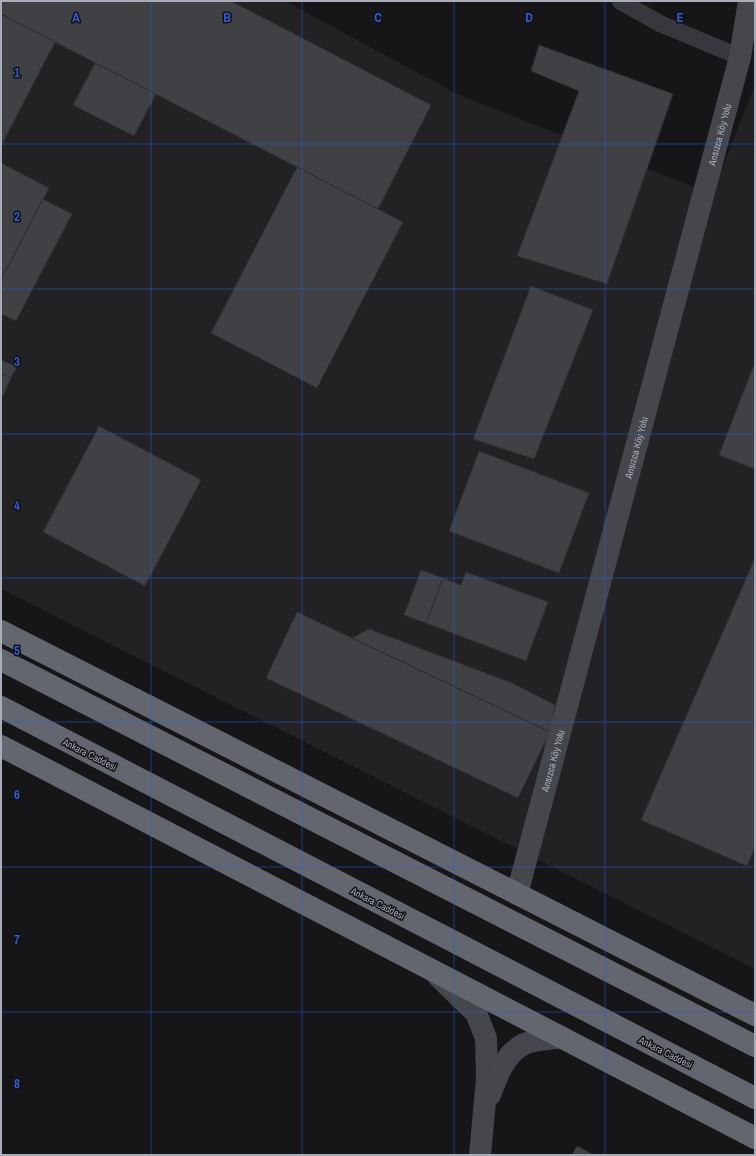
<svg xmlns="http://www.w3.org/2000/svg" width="756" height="1156" font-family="'Archivo Narrow',sans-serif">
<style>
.built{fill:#222225}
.building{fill:#404145;stroke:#303034}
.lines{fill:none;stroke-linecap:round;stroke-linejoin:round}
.street{stroke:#37383d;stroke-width:17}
.secondary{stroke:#45474d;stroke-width:22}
.highway{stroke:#63666e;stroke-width:22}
.grid{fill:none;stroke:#325cd3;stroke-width:1;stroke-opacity:0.55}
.labels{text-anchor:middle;stroke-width:3;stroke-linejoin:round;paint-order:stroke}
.street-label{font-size:10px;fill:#a8adb8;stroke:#111113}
.grid-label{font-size:13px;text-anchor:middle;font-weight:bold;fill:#325cd3;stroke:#111113;stroke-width:3;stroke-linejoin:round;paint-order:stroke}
</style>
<rect width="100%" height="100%" fill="#161618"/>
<!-- built -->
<path class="built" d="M 1,1 L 285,1 L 459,95 L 712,194 L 755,85 L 755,969 L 1,589 Z"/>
<!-- building -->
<path class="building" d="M 1,1 L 231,1 L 431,105 L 378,209 L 1,14 Z
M 1,14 L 55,42 L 1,146 Z
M 539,45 L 673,94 L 607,284 L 517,256 L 579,91 L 531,71 Z
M 95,63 L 156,94 L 134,136 L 73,105 Z
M 1,163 L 49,188 L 1,280 Z
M 297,167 L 403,222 L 317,388 L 211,333 Z
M 43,199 L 72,214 L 16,321 L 1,314 L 1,280 Z
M 531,286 L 593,310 L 534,459 L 473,439 Z
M 1,360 L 17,367 L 11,378 L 1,373 Z
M 755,362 L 755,469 L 719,455 Z
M 1,373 L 11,378 L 1,400 Z
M 99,426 L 201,480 L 145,586 L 43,532 Z
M 479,451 L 589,493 L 559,573 L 449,531 Z
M 755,558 L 755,847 L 747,866 L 641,820 Z
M 421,570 L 443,578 L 426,623 L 404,615 Z
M 466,572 L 548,602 L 526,661 L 426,623 L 443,578 L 461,585 Z
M 297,612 L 550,732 L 518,798 L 266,678 Z
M 369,629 L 512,683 L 555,705 L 550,732 L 352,638 Z
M 577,1146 L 594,1155 L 572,1155 Z"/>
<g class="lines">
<!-- street -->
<path class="street" d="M 620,1 L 661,24 L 740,57"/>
<!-- secondary -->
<g class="secondary">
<path id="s1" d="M 517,894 L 740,57 L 749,1"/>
<path d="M 439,977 L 476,1013 L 486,1038 L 487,1079 L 480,1155"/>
<path d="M 490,1095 C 497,1076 505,1054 524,1044 C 531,1040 552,1039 561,1037"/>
</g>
<!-- highway -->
<path class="highway" d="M 1,631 L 755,1015
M 1,660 L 755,1046
M 1,707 L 755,1098
M 1,746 L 755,1138"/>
</g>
<!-- grid -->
<path class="grid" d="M 151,1 L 151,1155M 302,1 L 302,1155M 454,1 L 454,1155M 605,1 L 605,1155M 1,144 L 755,144M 1,289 L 755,289M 1,434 L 755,434M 1,578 L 755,578M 1,722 L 755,722M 1,867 L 755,867M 1,1012 L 755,1012"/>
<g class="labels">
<!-- street labels -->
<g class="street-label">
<text dy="4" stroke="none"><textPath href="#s1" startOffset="786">Ansızca Köy Yolu</textPath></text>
<text dy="4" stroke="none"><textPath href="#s1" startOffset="462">Ansızca Köy Yolu</textPath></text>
<text transform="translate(90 754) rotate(27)" y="4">Ankara Caddesi</text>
<text dy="4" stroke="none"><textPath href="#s1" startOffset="138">Ansızca Köy Yolu</textPath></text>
<text transform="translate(378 903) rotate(27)" y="4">Ankara Caddesi</text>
<text transform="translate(666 1052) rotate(27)" y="4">Ankara Caddesi</text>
</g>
</g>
<g class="grid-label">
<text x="76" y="22">A</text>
<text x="227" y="22">B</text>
<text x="378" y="22">C</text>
<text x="529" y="22">D</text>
<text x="680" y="22">E</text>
<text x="17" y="77">1</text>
<text x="17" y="221">2</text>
<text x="17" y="366">3</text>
<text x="17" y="510">4</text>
<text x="17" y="655">5</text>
<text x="17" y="799">6</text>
<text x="17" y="944">7</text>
<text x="17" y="1088">8</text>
</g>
<!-- border -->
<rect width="756" height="1156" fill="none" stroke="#a8adb8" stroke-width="4"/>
</svg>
